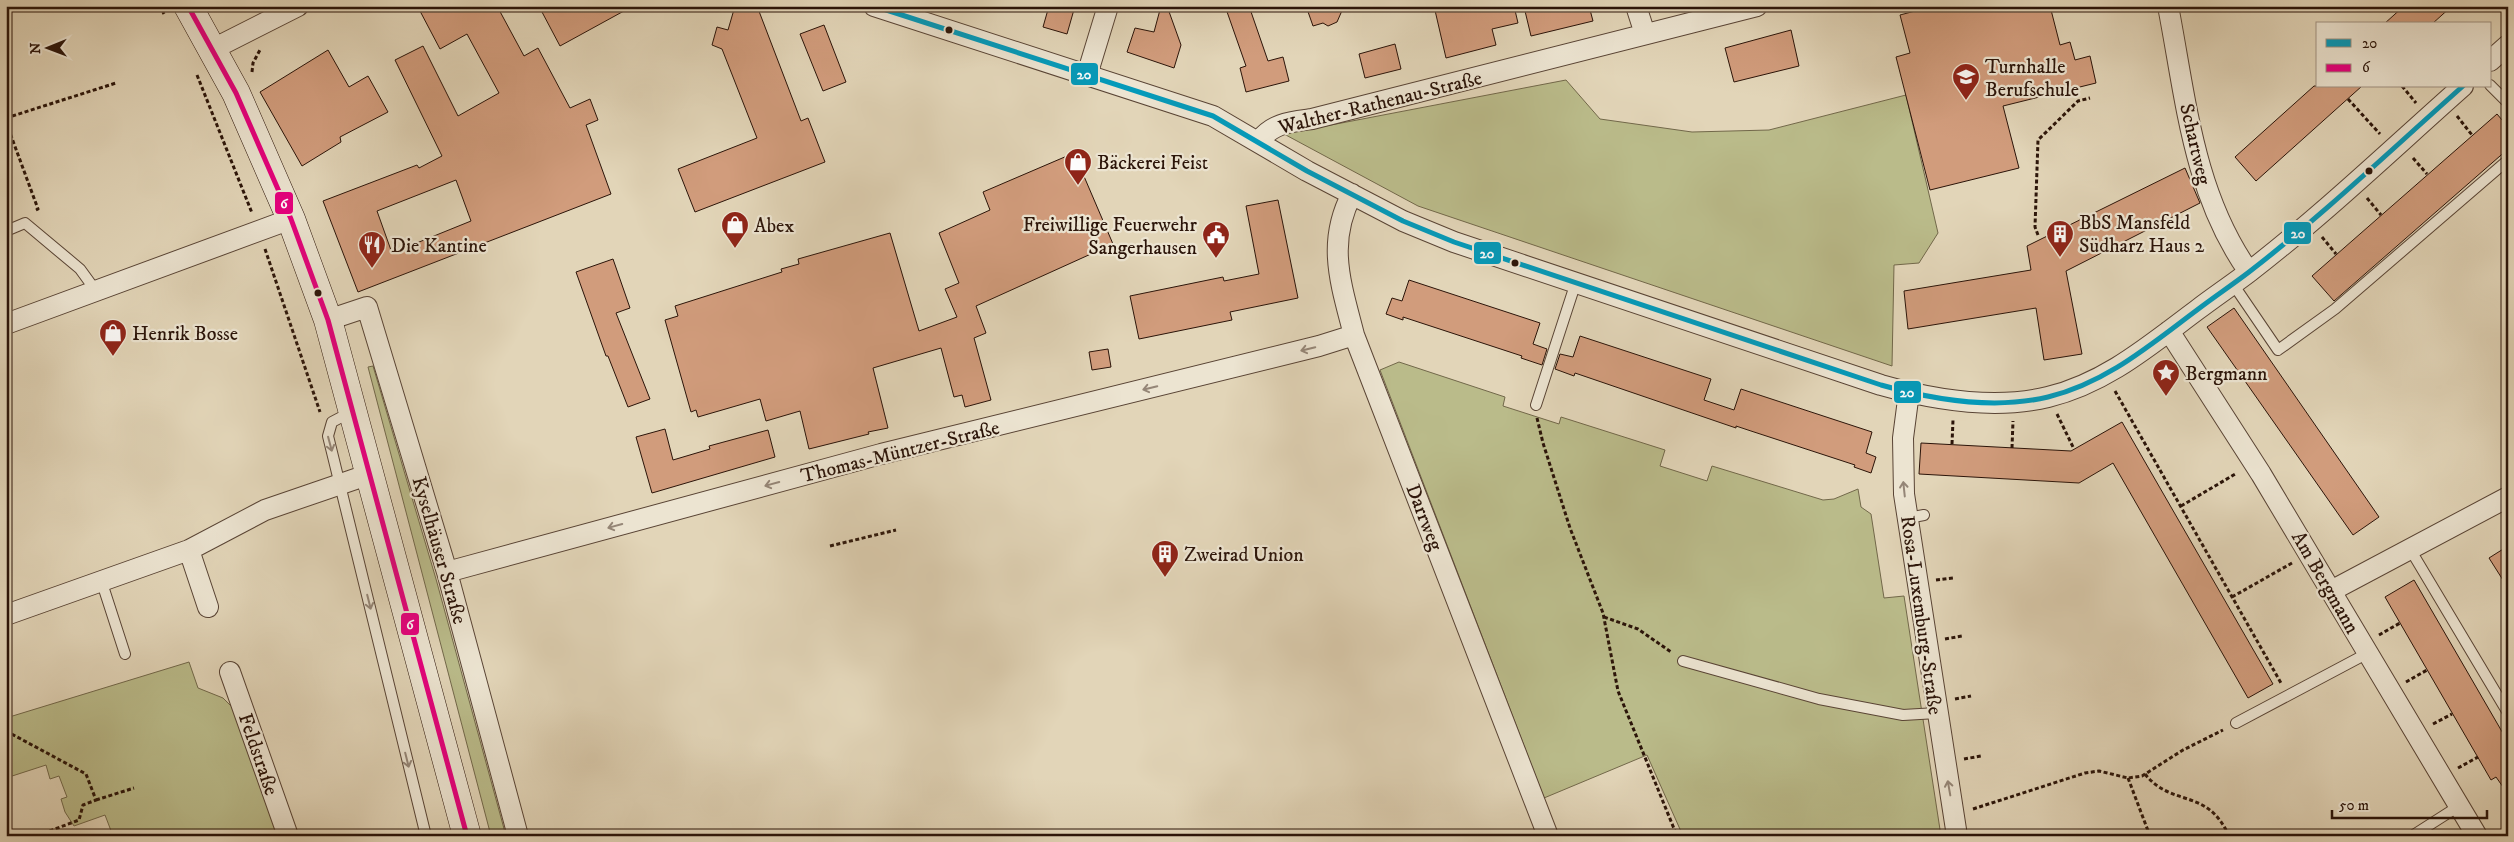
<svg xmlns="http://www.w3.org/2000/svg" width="2514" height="842" font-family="'IM FELL DW Pica',serif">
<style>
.green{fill:#babb8a;stroke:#72684a}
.building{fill:#d19c7c;stroke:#2b1409;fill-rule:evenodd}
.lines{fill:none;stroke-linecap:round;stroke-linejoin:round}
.lane-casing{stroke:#594435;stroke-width:12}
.street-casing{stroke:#594435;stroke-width:22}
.secondary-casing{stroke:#2b1409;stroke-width:29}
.path{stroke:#2b1409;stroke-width:3;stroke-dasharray:4 2.5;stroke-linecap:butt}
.lane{stroke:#ece4d1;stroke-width:10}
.street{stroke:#ece4d1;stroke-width:20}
.secondary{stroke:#ece4d1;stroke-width:28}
.bus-1-casing{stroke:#ece4d1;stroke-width:9}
.bus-2-casing{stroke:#ece4d1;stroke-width:9}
.bus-1{stroke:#049aba;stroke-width:5}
.bus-2{stroke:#e5007d;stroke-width:5}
.oneway{stroke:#958677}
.bus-dot{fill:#2b1409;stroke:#ece4d1;stroke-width:2}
.labels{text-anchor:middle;stroke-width:4.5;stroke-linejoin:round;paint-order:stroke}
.poi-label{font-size:20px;fill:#2b1409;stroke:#ece4d1;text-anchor:start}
.street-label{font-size:20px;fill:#2b1409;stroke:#ece4d1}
.line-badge{stroke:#ece4d1;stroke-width:2}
.badge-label{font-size:14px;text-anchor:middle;font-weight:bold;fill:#fff}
</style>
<rect width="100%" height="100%" fill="#e2d5b8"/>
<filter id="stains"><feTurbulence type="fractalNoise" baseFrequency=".004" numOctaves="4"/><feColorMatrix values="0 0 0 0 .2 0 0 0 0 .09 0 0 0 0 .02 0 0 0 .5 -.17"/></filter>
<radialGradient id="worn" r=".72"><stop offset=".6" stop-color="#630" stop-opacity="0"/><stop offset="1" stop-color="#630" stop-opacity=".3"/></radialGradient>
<!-- green -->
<path class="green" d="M 1566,80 L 1600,119 L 1692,132 L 1769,130 L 1906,95 L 1938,233 L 1919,263 L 1894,265 L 1892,366 L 1418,206 L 1284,134 Z
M 1399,362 L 1505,397 L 1503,406 L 1559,424 L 1561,417 L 1665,450 L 1660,466 L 1707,481 L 1712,466 L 1823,500 L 1834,499 L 1858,489 L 1861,507 L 1871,514 L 1884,598 L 1904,596 L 1941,836 L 1683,836 L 1647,755 L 1544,798 L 1380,370 Z
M 373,366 L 436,579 L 506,836 L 491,836 L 368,367 Z
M 189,662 L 198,688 L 223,698 L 236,711 L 281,836 L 113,836 L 105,815 L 74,826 L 65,812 L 61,799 L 67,797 L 59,776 L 50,779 L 46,765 L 6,778 L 6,718 Z"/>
<!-- building -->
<path class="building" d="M 429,6 L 497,6 L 524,56 L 538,48 L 570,108 L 590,99 L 598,120 L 586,125 L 611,194 L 358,292 L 323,201 L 417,165 L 419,168 L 442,156 L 395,60 L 423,46 L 458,116 L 499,93 L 467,34 L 440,49 L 420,11 ZM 456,180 L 471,221 L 392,253 L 377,211 Z
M 553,6 L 633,6 L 560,46 L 542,12 Z
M 735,6 L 757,6 L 801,121 L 808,118 L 825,162 L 695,212 L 678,169 L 757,138 L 722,49 L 712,45 L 717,27 L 728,30 Z
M 1049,6 L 1075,6 L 1067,34 L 1043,27 Z
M 1161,6 L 1167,6 L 1181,45 L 1174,68 L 1127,52 L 1135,28 L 1154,32 Z
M 1225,6 L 1249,6 L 1268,61 L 1283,57 L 1289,81 L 1246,92 L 1240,68 L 1246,66 Z
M 1306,6 L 1344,6 L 1337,22 L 1328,26 L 1323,23 L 1313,26 Z
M 1434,6 L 1514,6 L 1518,23 L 1492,29 L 1496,45 L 1446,58 Z
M 1542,6 L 1589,6 L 1593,21 L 1531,36 L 1525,11 Z
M 1934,6 L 2050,6 L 2060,45 L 2070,42 L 2075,60 L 2090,56 L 2096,83 L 2003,106 L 2019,168 L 1930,190 L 1896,57 L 1910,53 L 1900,15 Z
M 2404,6 L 2452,6 L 2432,24 L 2384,24 Z
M 824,25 L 846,82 L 823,91 L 800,34 Z
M 1791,30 L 1799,66 L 1734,82 L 1725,48 Z
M 1395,44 L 1401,69 L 1365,78 L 1359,54 Z
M 328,50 L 349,87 L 368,76 L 388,112 L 340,137 L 341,142 L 302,166 L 260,92 Z
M 2314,86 L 2362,86 L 2256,181 L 2235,157 Z
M 2497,114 L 2508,127 L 2508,149 L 2334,301 L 2312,276 Z
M 1074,153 L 1113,244 L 976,306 L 986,333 L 974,338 L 991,400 L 965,407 L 962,395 L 954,397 L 941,348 L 873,368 L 888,428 L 868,432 L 869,434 L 809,449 L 800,411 L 766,421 L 760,399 L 698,417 L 696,410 L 691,412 L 665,320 L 678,316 L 675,306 L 782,272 L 781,269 L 799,264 L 798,259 L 890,233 L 919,331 L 957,317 L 945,289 L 959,283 L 939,233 L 990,210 L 983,192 Z
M 2185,168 L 2200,203 L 2066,271 L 2082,354 L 2044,360 L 2036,308 L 1908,329 L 1904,291 L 2031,270 L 2027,246 Z
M 1278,200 L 1298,298 L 1230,312 L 1232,320 L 1139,339 L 1130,296 L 1223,277 L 1224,281 L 1259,274 L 1246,206 Z
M 613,259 L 630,308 L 616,313 L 650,399 L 628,407 L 608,356 L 606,356 L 576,272 Z
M 1409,280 L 1540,323 L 1533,344 L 1547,349 L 1542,365 L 1521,358 L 1522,356 L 1403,317 L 1403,320 L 1386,314 L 1392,298 L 1402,301 Z
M 2234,308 L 2379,517 L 2353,535 L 2207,327 Z
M 1580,336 L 1711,379 L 1704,400 L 1734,410 L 1741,389 L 1872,432 L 1866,453 L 1876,457 L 1871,473 L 1854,467 L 1855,465 L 1751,431 L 1736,426 L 1736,428 L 1575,373 L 1574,376 L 1555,369 L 1560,354 L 1573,357 Z
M 1108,349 L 1111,367 L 1092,370 L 1089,352 Z
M 2122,422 L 2273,684 L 2248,698 L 2113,463 L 2079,483 L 1919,474 L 1921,443 L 2071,451 Z
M 665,429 L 673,460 L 710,449 L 709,446 L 768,430 L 775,457 L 652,493 L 636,437 Z
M 2508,546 L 2508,588 L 2489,558 Z
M 2414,580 L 2508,742 L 2508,794 L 2496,777 L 2491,780 L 2385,597 Z"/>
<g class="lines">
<defs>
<path id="lane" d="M 2490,85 L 2508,103
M 6,231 L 25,223 L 80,269 L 96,291
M 2233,284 L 2278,350 L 2335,309 L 2508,160
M 1536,405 L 1576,282
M 351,412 L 332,422 L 328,436 L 426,836
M 1908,518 L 1924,515
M 2410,549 L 2508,713
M 102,583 L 125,654
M 1683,661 L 1819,699 L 1903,715 L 1937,713
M 2236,723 L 2368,653
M 2412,836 L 2459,806"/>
<path id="street" d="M 874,6 L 1213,116 L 1307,171 L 1403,221 L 1454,242 L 1881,385 C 1934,400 1994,410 2048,397 C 2106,383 2150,345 2197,310 C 2214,297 2232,285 2249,272 C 2323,215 2392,149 2463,86
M 1636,6 L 1645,34
M 2168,6 C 2186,99 2193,193 2249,272
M 213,49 L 298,6
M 2490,61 L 2508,45
M 1087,75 L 1108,6
M 1259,141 C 1273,123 1290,122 1312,119 L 1757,6
M 1352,194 C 1326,243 1341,284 1354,335 L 1548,836
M 328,320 L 367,307 L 447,572 L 518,836
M 6,324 L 291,219
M 2169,331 L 2261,474 L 2477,836
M 1909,392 L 1903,438 L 1904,494 L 1957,836
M 189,550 L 208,607
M 447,572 L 881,454 L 1319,346 L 1354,335
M 2331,591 L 2508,497
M 6,615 L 189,550 L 265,510 L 370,474
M 230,672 L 288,836"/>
<path id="secondary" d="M 188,6 L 236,93 L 291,219 L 328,320 L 467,836"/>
</defs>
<!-- lane casing -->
<use href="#lane" class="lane-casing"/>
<!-- street casing -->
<use href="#street" class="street-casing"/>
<!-- secondary casing -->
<use href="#secondary" class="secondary-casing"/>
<!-- path -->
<path class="path" d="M 160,6 L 164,14
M 252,72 L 253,63 L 261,48
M 197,75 L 252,213
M 2402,86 L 2416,103
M 2348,99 L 2380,134
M 2457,116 L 2472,135
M 6,118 L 116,83
M 6,122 L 38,209 L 34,211
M 2413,158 L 2427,174
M 2367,198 L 2381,215
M 2038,235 L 2035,227 L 2038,140 L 2078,101 L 2090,98
M 2322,237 L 2336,254
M 265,249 L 320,412
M 2115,391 L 2281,683
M 2057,414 L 2074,449
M 1537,418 L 1543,443 L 1570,528 L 1603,613 L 1618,691 L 1677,836
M 1952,444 L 1953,420
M 2012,448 L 2013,421
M 2181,506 L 2237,473
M 830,546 L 896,530
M 1936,580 L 1953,578
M 2232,597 L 2292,563
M 1604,617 L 1638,629 L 1671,652
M 2379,635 L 2400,623
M 1945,639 L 1962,636
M 2406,682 L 2427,670
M 1955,699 L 1971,696
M 2433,724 L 2452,714
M 6,731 L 86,774 L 96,800 L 83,805 L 79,820 L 47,832 L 46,836
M 1964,759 L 1981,756
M 2458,768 L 2478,757
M 2145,774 C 2172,808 2207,787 2229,836
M 2128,778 L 2150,836
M 96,800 L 134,788
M 1973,809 L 2085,773 L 2099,771 L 2128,778 L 2142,776 L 2183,750 L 2223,730"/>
<!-- lane -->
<use href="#lane" class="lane"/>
<!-- street -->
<use href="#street" class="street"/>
<!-- secondary -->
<use href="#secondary" class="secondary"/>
<defs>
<path id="bus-1" d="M 874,6 L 1213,116 L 1307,171 L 1403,221 L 1454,242 L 1881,385 C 1934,400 1994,410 2048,397 C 2106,383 2150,345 2197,310 C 2214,297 2232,285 2249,272 C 2323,215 2392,149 2463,86"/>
<path id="bus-2" d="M 188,6 L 236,93 L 291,219 L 328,320 L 467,836"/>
</defs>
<!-- bus-1 casing -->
<use href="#bus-1" class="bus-1-casing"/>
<!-- bus-2 casing -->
<use href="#bus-2" class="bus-2-casing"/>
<!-- bus-1 -->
<use href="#bus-1" class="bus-1"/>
<!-- bus-2 -->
<use href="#bus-2" class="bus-2"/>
</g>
<!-- one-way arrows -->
<defs><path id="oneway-shaft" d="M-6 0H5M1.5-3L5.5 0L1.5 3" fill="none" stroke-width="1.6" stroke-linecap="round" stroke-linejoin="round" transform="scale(1.25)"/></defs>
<g class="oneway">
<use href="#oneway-shaft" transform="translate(1308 349) rotate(166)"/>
<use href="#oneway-shaft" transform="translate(1150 388) rotate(166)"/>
<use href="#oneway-shaft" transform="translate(330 444) rotate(75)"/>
<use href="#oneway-shaft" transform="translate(772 484) rotate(165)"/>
<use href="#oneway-shaft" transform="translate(1904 489) rotate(-96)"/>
<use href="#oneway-shaft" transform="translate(615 526) rotate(165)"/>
<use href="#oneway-shaft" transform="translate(369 602) rotate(76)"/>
<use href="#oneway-shaft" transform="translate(407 760) rotate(76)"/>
<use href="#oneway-shaft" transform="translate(1949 788) rotate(-100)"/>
</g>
<!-- icons -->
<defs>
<symbol id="school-pin" viewBox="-11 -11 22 30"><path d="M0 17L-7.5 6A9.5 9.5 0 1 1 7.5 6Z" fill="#8f2418" stroke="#ece4d1"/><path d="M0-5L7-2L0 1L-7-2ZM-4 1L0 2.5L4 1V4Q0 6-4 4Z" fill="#fff"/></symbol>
<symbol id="shop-pin" viewBox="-11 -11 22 30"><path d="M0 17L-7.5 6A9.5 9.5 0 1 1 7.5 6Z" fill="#8f2418" stroke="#ece4d1"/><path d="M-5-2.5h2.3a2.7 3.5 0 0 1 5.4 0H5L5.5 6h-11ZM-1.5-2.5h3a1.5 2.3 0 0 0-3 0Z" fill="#fff"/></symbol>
<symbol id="building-pin" viewBox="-11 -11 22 30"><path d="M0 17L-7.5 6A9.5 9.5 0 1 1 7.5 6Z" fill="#8f2418" stroke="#ece4d1"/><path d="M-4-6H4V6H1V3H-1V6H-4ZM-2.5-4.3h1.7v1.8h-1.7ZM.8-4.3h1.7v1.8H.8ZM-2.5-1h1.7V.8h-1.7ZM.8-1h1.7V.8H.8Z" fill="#fff"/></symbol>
<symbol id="civic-pin" viewBox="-11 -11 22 30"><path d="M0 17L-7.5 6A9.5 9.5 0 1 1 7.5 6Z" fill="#8f2418" stroke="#ece4d1"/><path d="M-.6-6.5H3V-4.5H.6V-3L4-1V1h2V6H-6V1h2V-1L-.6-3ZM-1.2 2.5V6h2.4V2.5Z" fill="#fff"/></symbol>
<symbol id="restaurant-pin" viewBox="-11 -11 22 30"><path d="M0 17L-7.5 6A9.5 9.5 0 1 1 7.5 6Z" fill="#8f2418" stroke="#ece4d1"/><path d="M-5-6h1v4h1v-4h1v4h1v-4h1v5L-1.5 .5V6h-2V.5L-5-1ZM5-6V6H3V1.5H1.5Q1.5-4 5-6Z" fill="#fff"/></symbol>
<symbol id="sight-pin" viewBox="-11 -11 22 30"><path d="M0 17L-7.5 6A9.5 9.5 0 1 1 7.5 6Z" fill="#8f2418" stroke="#ece4d1"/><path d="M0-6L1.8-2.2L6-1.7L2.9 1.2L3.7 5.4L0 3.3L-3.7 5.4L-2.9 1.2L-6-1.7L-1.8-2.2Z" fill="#fff"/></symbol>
</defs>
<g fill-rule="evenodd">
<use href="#school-pin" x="1950" y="61" width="32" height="43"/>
<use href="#shop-pin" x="1062" y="146" width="32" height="43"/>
<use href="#shop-pin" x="719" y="209" width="32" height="43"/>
<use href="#building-pin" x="2044" y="218" width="32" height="43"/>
<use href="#civic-pin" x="1200" y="219" width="32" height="43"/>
<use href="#restaurant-pin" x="356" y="229" width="32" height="43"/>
<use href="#shop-pin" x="97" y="317" width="32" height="43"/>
<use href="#sight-pin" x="2150" y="357" width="32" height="43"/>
<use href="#building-pin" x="1149" y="538" width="32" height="43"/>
</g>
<!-- markers -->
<g class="bus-dot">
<circle cx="949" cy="30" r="4.5"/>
<circle cx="2369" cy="171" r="4.5"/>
<circle cx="1515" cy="263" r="4.5"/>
<circle cx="318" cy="293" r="4.5"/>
</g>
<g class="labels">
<!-- poi labels -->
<g class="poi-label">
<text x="1985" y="73">Turnhalle<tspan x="1985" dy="23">Berufschule</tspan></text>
<text x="1097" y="169">Bäckerei Feist</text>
<text x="2079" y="229">BbS Mansfeld<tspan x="2079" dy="23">Südharz Haus 2</tspan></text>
<text x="1197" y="231" text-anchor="end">Freiwillige Feuerwehr<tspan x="1197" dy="23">Sangerhausen</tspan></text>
<text x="754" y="232">Abex</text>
<text x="391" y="252">Die Kantine</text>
<text x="132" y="340">Henrik Bosse</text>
<text x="2185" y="380">Bergmann</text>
<text x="1184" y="561">Zweirad Union</text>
</g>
<!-- street labels -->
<g class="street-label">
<text transform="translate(1380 102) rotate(-14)" y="7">Walther-Rathenau-Straße</text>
<text transform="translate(2196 144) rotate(77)" y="7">Schartweg</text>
<text transform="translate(900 451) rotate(-14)" y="7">Thomas-Müntzer-Straße</text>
<text transform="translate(1425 517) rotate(69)" y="7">Darrweg</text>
<text transform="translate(440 550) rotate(74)" y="7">Kyselhäuser Straße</text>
<text transform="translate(2326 582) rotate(60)" y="7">Am Bergmann</text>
<text transform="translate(1922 615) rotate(82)" y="7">Rosa-Luxemburg-Straße</text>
<text transform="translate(259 754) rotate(71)" y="7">Feldstraße</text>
</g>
</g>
<g class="line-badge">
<rect x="1070" y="62" width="29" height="24" rx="5" fill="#049aba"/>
<rect x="274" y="191" width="20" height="24" rx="5" fill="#e5007d"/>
<rect x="2283" y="221" width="29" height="24" rx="5" fill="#049aba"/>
<rect x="1473" y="241" width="29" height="24" rx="5" fill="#049aba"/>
<rect x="1893" y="380" width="29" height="24" rx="5" fill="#049aba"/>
<rect x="400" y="612" width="20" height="24" rx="5" fill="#e5007d"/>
</g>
<g class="badge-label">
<text x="1084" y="79">20</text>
<text x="284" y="208">6</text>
<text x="2298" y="238">20</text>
<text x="1487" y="258">20</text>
<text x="1907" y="397">20</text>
<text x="410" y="629">6</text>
</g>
<!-- margin -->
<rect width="2514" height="842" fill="none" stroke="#e2d5b8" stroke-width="25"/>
<rect x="8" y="8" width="2499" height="827" fill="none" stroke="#2b1409" stroke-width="2.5"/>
<rect x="12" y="12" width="2489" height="817" fill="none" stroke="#2b1409"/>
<!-- legend -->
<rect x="2316" y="22" width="175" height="65" fill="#ece4d1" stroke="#9f9181"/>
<rect x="2326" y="39" width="25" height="8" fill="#049aba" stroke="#9f9181"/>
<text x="2362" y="48" font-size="15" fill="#2b1409">20</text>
<rect x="2326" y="64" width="25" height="8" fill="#e5007d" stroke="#9f9181"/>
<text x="2362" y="72" font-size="15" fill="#2b1409">6</text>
<!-- north arrow -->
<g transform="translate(48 48) rotate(269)" stroke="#ece4d1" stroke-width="4" paint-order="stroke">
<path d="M0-4L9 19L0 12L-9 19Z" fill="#2b1409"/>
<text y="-8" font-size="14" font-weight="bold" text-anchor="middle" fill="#2b1409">N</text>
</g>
<!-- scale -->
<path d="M2332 810v8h155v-8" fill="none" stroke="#2b1409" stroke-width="2.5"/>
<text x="2339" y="810" font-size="15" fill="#2b1409" stroke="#ece4d1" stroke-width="4" paint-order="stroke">50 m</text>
<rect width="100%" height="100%" filter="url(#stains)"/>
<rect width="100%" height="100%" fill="url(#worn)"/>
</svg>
